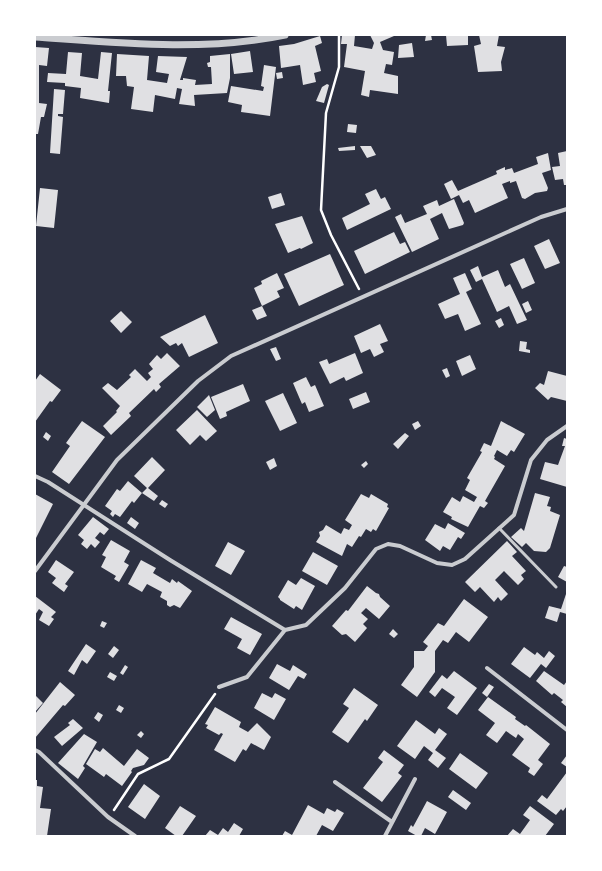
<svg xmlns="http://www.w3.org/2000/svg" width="602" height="871" font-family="'Open Sans',sans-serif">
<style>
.building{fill:#e0e0e3}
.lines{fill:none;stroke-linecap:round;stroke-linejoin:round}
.path{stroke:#fff;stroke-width:2.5}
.service{stroke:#caccd0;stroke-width:3}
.minor{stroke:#caccd0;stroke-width:4}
.tertiary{stroke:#caccd0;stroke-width:7}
</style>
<rect width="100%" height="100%" fill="#2d3142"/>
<!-- building -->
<path class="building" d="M 342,35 L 355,35 L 354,46 L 372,49 L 374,43 L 370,35 L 393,35 L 394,36 L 380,42 L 383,50 L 394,52 L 392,65 L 386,64 L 384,73 L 398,76 L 398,94 L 370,90 L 369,97 L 361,95 L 365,71 L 344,67 L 347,44 L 341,44 Z
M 426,35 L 431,35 L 432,40 L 425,41 Z
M 446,35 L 468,35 L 468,45 L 447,46 Z
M 479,35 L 499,35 L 497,46 L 505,47 L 501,62 L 502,71 L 478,72 L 474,46 L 481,44 Z
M 320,36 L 322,43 L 315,46 L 321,71 L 314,73 L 316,82 L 303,85 L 300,65 L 281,68 L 279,46 L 294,44 Z
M 412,43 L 414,57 L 398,58 L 399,45 Z
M 35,47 L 49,48 L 47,66 L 39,65 L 39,103 L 47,104 L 44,117 L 41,117 L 38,134 L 35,134 Z
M 250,51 L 253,72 L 234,74 L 231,54 Z
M 68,52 L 82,53 L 80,76 L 98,79 L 101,52 L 112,53 L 108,91 L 110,91 L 109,103 L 80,98 L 81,88 L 65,86 L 65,83 L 47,82 L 48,73 L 66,74 Z
M 117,54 L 149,56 L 147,80 L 167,83 L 169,74 L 156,72 L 158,56 L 187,57 L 180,80 L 183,80 L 183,78 L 196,80 L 195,85 L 212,84 L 211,67 L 208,67 L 207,63 L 210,62 L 210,56 L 230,54 L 230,78 L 227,93 L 194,95 L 195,106 L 179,104 L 182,89 L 177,88 L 175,99 L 155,95 L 153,112 L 131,109 L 134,87 L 127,86 L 126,76 L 116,76 Z
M 264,65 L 276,67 L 270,116 L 241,112 L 242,105 L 228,102 L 231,86 L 263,91 L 264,87 L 261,86 Z
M 282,72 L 283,78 L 277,79 L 276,73 Z
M 327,84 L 329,85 L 324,103 L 316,101 L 322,87 Z
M 54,89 L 65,90 L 63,114 L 58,114 L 58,116 L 63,117 L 60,154 L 50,153 Z
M 348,124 L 357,125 L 356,133 L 347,132 Z
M 355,146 L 355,150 L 339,151 L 338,148 Z
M 360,146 L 371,146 L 376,155 L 367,158 Z
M 567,151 L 567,185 L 564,185 L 563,179 L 555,180 L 552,167 L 560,166 L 558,153 Z
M 548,153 L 551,170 L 542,173 L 548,188 L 547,191 L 535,193 L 525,199 L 522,198 L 516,181 L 510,183 L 510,181 L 502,184 L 508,198 L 475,213 L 469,200 L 463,203 L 459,195 L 451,199 L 444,184 L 452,180 L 458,191 L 497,174 L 496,171 L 505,167 L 505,170 L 512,168 L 514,173 L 538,164 L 536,157 Z
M 40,188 L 58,190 L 54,228 L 36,226 Z
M 376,189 L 381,199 L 385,197 L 391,209 L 347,230 L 342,218 L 370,204 L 365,194 Z
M 281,193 L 285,205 L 272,209 L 268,197 Z
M 454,199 L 464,223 L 463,225 L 449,229 L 442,213 L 430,219 L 439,239 L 412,252 L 395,217 L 401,214 L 405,223 L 427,214 L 423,206 L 437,200 L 439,206 Z
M 302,216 L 313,243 L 301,249 L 300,248 L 288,253 L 275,224 Z
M 394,232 L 400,244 L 405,242 L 410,252 L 365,274 L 354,251 Z
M 549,239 L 560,263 L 545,269 L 534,246 Z
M 330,254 L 344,285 L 299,306 L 284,274 Z
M 524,258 L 535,283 L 522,289 L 510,264 Z
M 478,266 L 482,277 L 498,270 L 505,287 L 510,284 L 527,320 L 517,324 L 509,306 L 497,312 L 482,279 L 476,282 L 470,270 Z
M 277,273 L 284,288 L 277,291 L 280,297 L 262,306 L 254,288 L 262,284 L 261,281 Z
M 465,273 L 472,289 L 466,292 L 481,324 L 465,331 L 458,314 L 445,319 L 438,304 L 460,294 L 453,278 Z
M 528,301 L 532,310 L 526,313 L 522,304 Z
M 262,306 L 267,316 L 257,320 L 252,310 Z
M 121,311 L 132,322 L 121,333 L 110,321 Z
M 205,315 L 218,343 L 189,357 L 182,343 L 178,346 L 176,343 L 170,346 L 160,337 Z
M 501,318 L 504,325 L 499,328 L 495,321 Z
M 380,324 L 388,341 L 380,344 L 384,352 L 374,357 L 370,349 L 361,353 L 354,336 Z
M 520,341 L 527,342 L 526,349 L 530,350 L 530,353 L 519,351 Z
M 276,347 L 281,359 L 276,361 L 270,349 Z
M 167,353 L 180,366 L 159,384 L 161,387 L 156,392 L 154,389 L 129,413 L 131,416 L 111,435 L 103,426 L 117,412 L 116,411 L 120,406 L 102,388 L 108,383 L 117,390 L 131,377 L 129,375 L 135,369 L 147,381 L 151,377 L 148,373 L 153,369 L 149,364 L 157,355 L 161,359 Z
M 355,353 L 363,373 L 346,381 L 344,377 L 330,384 L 319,362 L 327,359 L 329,364 Z
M 470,355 L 476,369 L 462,376 L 456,361 Z
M 447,368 L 450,376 L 446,378 L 442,370 Z
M 548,371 L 567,376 L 567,401 L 551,397 L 548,400 L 535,388 L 540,383 L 544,385 Z
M 40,374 L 61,390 L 52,402 L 50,401 L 35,422 L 35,381 Z
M 306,377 L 311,387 L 315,385 L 324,406 L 309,412 L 305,402 L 302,404 L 293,383 Z
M 243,384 L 250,401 L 226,412 L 227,416 L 220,419 L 211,397 Z
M 366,392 L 370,402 L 353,409 L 349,399 Z
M 283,393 L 297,423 L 280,431 L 265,401 Z
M 209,395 L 215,410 L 207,417 L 197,407 Z
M 197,410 L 217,431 L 206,441 L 200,435 L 190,445 L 176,430 Z
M 82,421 L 105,437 L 69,484 L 52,472 L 70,446 L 66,443 Z
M 418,421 L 421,426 L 415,430 L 412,424 Z
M 501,421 L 525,434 L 514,452 L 511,450 L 507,456 L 497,450 L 494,456 L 495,457 L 494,459 L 505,466 L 485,501 L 488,503 L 484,508 L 480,506 L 468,527 L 451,519 L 452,517 L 443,512 L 452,497 L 460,502 L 463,496 L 474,502 L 477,497 L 465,490 L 470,480 L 467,478 L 482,452 L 480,451 L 484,443 L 491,446 Z
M 46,432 L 51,436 L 48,441 L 43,437 Z
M 405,433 L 409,436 L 398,449 L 393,444 Z
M 564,438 L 567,439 L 567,487 L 540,479 L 545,462 L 558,465 L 565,446 L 562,446 Z
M 152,457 L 165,470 L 148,488 L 158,496 L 154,501 L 142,493 L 147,488 L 134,476 Z
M 274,458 L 277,466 L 270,470 L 266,462 Z
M 366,461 L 368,464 L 364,468 L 361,465 Z
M 128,481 L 142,493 L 134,503 L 132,501 L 120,517 L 115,514 L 113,517 L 110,514 L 112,511 L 105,506 L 117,489 L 120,491 Z
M 535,493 L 550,497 L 547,506 L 551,507 L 550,511 L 560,515 L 550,548 L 546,552 L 534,551 L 526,543 L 522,547 L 511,537 L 521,528 L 524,531 Z
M 35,494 L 53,504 L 35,540 Z
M 361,494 L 369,498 L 371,494 L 388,504 L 387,507 L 389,508 L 376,531 L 373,529 L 371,532 L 366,529 L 361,537 L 359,536 L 352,547 L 347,544 L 342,556 L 316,542 L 320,536 L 319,532 L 323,530 L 326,525 L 341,534 L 344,528 L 349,530 L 352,525 L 345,520 Z
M 162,500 L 168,504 L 165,508 L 159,504 Z
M 93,517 L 109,529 L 104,535 L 100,532 L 95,538 L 100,542 L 95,548 L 91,544 L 87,549 L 81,544 L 84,540 L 78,535 Z
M 131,517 L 139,523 L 135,529 L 127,523 Z
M 448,523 L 465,533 L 461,539 L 458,537 L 450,550 L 443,546 L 440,551 L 425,540 L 435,524 L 445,529 Z
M 111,540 L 130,551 L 124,562 L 129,565 L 119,582 L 114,579 L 116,576 L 101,567 L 106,557 L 102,555 Z
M 507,541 L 517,552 L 512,556 L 526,571 L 521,575 L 524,579 L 518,585 L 504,571 L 495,580 L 508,594 L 501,601 L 498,597 L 494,602 L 480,587 L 475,592 L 465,582 Z
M 228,542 L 245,551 L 231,575 L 215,566 Z
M 313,552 L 338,566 L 327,585 L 302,571 Z
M 56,560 L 74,572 L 65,584 L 68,586 L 64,592 L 52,583 L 56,578 L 48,572 Z
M 141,560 L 156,568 L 153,573 L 170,583 L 172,579 L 177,583 L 178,581 L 192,591 L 180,608 L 174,605 L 170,607 L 167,605 L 167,601 L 160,597 L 162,592 L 147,584 L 142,592 L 128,584 Z
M 564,566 L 567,567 L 567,582 L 558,577 Z
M 301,578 L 315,586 L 302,610 L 296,606 L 294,609 L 280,600 L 280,599 L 278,597 L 288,580 L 296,585 Z
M 367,586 L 376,593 L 379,594 L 380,597 L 390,606 L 379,619 L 366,608 L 361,613 L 368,619 L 363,624 L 367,628 L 355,642 L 346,634 L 342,635 L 332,626 L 346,610 L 348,611 Z
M 567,591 L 567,614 L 560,612 L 557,622 L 545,618 L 549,606 L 561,609 Z
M 35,596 L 56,612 L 51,617 L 54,619 L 49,626 L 39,620 L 43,612 L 39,609 L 35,615 Z
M 464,599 L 488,617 L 469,642 L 456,632 L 448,643 L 443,640 L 435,651 L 435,672 L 417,697 L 401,685 L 414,667 L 414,651 L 424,651 L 428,646 L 423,642 L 438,623 L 444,626 Z
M 231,617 L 262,634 L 250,655 L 237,648 L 242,639 L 224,629 Z
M 102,621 L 107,623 L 104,628 L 100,626 Z
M 393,629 L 398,634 L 394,638 L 389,634 Z
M 86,644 L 96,651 L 87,664 L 82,660 L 74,675 L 68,671 Z
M 114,646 L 119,650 L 113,658 L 108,654 Z
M 524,647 L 535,655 L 537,652 L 544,658 L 549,651 L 555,656 L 546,668 L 541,664 L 530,678 L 511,664 Z
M 277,664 L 290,671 L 293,665 L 307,674 L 304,679 L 298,676 L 289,690 L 269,678 Z
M 125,665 L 128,667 L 123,675 L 120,673 Z
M 454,671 L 477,688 L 457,715 L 447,708 L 455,697 L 442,688 L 435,697 L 429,692 L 442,675 L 447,679 Z
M 544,671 L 564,685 L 567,681 L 567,707 L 561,702 L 563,700 L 554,693 L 552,695 L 536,681 Z
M 110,672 L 117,676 L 114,681 L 107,677 Z
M 60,682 L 75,695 L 65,706 L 63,705 L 35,738 L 35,714 Z
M 489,684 L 494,687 L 487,697 L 482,693 Z
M 354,688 L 378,705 L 367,721 L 365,719 L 348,743 L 332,732 L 349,708 L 343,704 Z
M 262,693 L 272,698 L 275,693 L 286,699 L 274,720 L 254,708 Z
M 35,695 L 43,703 L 35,712 Z
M 488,697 L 516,717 L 515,719 L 525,726 L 526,725 L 550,744 L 538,760 L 543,764 L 534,776 L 528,772 L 530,768 L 512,755 L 524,739 L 518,734 L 516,738 L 506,731 L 497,743 L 486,735 L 495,723 L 478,710 Z
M 119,705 L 124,708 L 121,713 L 116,710 Z
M 215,707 L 241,722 L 239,727 L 248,732 L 257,723 L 271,737 L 264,750 L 251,743 L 246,751 L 243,749 L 235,762 L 214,750 L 223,734 L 221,733 L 219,735 L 206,728 L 208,725 L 205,724 Z
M 98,712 L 103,715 L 99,722 L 94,718 Z
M 73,719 L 83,728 L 62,746 L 54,737 L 70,725 L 68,723 Z
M 416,720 L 435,734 L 439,728 L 447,734 L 435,750 L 446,758 L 438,768 L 428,760 L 433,753 L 424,746 L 415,759 L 397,746 Z
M 141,731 L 144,734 L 141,738 L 137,735 Z
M 84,734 L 97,742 L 83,766 L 85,768 L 78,779 L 58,763 Z
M 103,748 L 124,766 L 137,749 L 149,758 L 144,765 L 133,768 L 131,771 L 132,772 L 122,786 L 106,774 L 104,777 L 86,764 L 95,749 L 100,752 Z
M 384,750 L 404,765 L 398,773 L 402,776 L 382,802 L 363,788 L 383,762 L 378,758 Z
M 460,753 L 488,773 L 476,789 L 449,769 Z
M 567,755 L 567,767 L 561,763 Z
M 567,772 L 567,806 L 563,811 L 561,809 L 556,815 L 537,801 L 542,795 L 547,799 Z
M 35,780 L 37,780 L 37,786 L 43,787 L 40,808 L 51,809 L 47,836 L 35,836 Z
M 144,784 L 160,796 L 145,819 L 128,807 Z
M 453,790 L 471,803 L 466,810 L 448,797 Z
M 427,801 L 447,812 L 435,834 L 425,828 L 421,836 L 417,836 L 408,831 L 411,825 L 413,827 Z
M 308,805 L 324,814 L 327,808 L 335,812 L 337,809 L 344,813 L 333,831 L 322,825 L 316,836 L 282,836 L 285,831 L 292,835 Z
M 180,806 L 196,816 L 182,836 L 176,836 L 165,828 Z
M 530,806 L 554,824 L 545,836 L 507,836 L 513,829 L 520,834 L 530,820 L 523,815 Z
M 234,823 L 243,829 L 239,836 L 205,836 L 210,830 L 218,835 L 223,828 L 228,832 Z"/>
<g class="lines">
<!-- path -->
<path class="path" d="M 339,35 L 339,67 L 326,113 L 321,210 L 331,235 L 359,289
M 114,810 L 138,774 L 169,759 L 215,694"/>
<!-- service -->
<path class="service" d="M 499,528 L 556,587"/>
<!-- minor -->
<path class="minor" d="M 35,476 L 48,482 L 170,560 L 285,630
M 35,571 L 117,460 L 198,381 L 231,356 L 541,217 L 567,209
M 487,668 L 567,730
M 219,687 L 247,677 L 285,630 L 306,625 L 345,588 L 376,549 L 388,544 L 400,546 L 437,563 L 452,565 L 465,559 L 514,515 L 531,460 L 547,440 L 567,426
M 35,750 L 39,752 L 108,817 L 135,836
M 335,782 L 392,822
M 385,836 L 415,779"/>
<!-- tertiary -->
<path class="tertiary" d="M 35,37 C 118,43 203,52 285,35"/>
</g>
<!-- border -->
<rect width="602" height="871" fill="none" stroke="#ffffff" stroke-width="72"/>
</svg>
